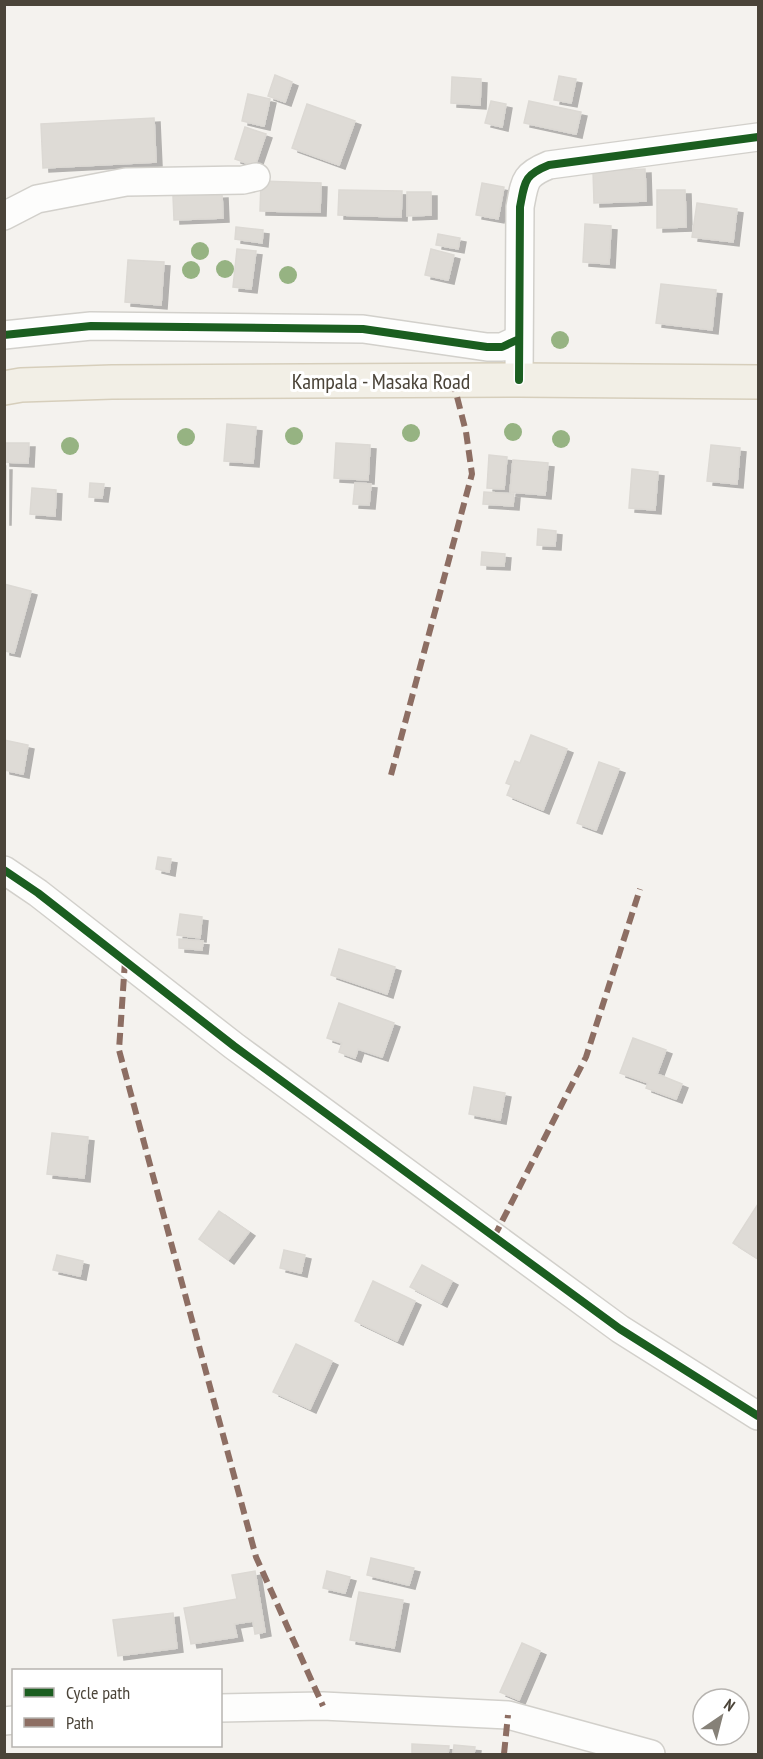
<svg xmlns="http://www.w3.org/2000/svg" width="763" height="1759" font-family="'PT Sans Narrow',sans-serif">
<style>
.building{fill:#dedbd6;stroke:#dcd9d4;stroke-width:1.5;filter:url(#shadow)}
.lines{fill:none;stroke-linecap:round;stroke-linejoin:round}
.minor-casing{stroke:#d2d0cb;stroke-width:30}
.primary-casing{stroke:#d6cebb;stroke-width:36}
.minor{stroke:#fdfdfc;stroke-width:27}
.primary{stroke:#f2efe6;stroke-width:33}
.quiet{stroke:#8d6e63;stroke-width:6;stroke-dasharray:12 6;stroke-linecap:butt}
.cycleway-casing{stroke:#fff;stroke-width:11}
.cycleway{stroke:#1b5e20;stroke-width:8}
.tree{fill:#96b382}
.labels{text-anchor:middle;stroke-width:6;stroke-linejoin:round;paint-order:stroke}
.street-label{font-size:22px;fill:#4b4439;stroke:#fff}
</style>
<defs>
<filter id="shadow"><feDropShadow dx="6" dy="4" stdDeviation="0" flood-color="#0004"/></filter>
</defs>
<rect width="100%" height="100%" fill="#f4f2ee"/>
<!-- building -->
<path class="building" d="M 275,75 L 292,82 L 285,102 L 268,96 Z
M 559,76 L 576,79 L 571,103 L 554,100 Z
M 452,77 L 481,79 L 480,105 L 451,103 Z
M 248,94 L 270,99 L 264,126 L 242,121 Z
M 491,101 L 506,104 L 502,127 L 485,123 Z
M 529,101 L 581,112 L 576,134 L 524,123 Z
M 307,104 L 355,121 L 339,165 L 292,148 Z
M 154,118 L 156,162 L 43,168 L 41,124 Z
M 245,127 L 266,134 L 255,166 L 235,159 Z
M 645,169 L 646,201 L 594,203 L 593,171 Z
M 261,181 L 321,183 L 320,212 L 260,211 Z
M 482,183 L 504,187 L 498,219 L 476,215 Z
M 339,190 L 402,191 L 401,217 L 338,215 Z
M 657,190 L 685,190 L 686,227 L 657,228 Z
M 407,192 L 431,192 L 431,215 L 407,216 Z
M 222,194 L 223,218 L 174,220 L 173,196 Z
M 697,203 L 737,209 L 733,242 L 692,237 Z
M 585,224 L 611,226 L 609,264 L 583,262 Z
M 236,227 L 263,230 L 262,243 L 235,239 Z
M 438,234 L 460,238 L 458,249 L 436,245 Z
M 237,249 L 256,251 L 251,289 L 233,287 Z
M 431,249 L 454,255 L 448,280 L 425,275 Z
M 128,260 L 164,262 L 161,305 L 125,302 Z
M 661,284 L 716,290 L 712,330 L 656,323 Z
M 227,424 L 256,427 L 253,463 L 224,461 Z
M 4,443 L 29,443 L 28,463 L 4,462 Z
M 336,443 L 370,445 L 368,480 L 334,478 Z
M 711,445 L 740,448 L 737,484 L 707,481 Z
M 489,455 L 507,457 L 504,489 L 487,488 Z
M 513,460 L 548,463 L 545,495 L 510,492 Z
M 4,466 L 6,466 L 5,521 L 4,521 Z
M 632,469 L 658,472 L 655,510 L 629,508 Z
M 90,483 L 104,484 L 102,498 L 89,497 Z
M 355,483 L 371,484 L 369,505 L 353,504 Z
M 32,488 L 56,490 L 55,516 L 30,514 Z
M 484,492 L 514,494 L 513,506 L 483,504 Z
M 538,529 L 556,531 L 555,546 L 537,545 Z
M 482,552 L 505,554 L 504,566 L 481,565 Z
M 4,584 L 31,591 L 14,653 L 4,651 Z
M 531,735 L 567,749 L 543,810 L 507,795 L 511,785 L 506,783 L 515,761 L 520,763 Z
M 4,740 L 28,745 L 23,774 L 4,770 Z
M 599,762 L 619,769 L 596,830 L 577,823 Z
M 158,857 L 171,859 L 169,872 L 156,869 Z
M 180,914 L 202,917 L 200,938 L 177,935 Z
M 179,939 L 203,941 L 202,950 L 179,948 Z
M 339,949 L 395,967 L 387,994 L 331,975 Z
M 339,1003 L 394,1023 L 382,1057 L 358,1049 L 355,1058 L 339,1052 L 342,1043 L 327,1038 Z
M 633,1038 L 666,1050 L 657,1074 L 682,1084 L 676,1099 L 646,1088 L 648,1083 L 620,1073 Z
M 474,1087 L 505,1093 L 500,1120 L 469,1114 Z
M 52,1133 L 88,1137 L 84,1178 L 47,1174 Z
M 758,1204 L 758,1259 L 733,1243 Z
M 219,1211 L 249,1232 L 228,1260 L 199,1239 Z
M 284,1250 L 305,1255 L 301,1273 L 280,1268 Z
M 57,1255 L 83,1261 L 80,1276 L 53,1270 Z
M 422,1265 L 452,1281 L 441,1303 L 410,1287 Z
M 373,1281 L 415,1301 L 397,1341 L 355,1321 Z
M 296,1344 L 332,1361 L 310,1409 L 273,1392 Z
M 371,1558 L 414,1568 L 409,1585 L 367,1575 Z
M 255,1571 L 265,1632 L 255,1634 L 253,1621 L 234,1624 L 237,1637 L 191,1644 L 184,1608 L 237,1599 L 232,1575 Z
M 327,1571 L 350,1577 L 345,1593 L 323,1588 Z
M 359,1592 L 403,1600 L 394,1648 L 350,1640 Z
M 173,1613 L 177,1648 L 118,1656 L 113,1620 Z
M 522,1643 L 540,1651 L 519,1700 L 500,1692 Z
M 412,1744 L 449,1746 L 448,1754 L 412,1754 Z
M 454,1745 L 475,1747 L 474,1754 L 453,1754 Z"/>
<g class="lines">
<defs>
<path id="minor" d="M 4,216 L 37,199 L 126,182 L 243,180 L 256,177
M 4,335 L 91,326 L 363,329 L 487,347 L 502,347 L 519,339
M 519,380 L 520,207 C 525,181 524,175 549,165 L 758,137
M 4,870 L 38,893 L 234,1046 L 620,1329 L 758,1416
M 220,1708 L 323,1706 L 508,1715 L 651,1754
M 4,1721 L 14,1720"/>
<path id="primary" d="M 4,388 L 21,385 L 112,382 L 519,380 L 758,382"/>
</defs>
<!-- minor casing -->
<use href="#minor" class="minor-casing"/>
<!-- primary casing -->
<use href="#primary" class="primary-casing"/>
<!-- minor -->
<use href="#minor" class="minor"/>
<!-- primary -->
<use href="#primary" class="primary"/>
<!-- quiet -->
<path class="quiet" d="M 391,775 L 472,474 L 466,432 L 453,381
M 125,961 L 119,1050 L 256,1557 L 323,1706
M 494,1237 L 586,1057 L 640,889
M 504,1754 L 508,1715"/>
<defs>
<path id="cycleway" d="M 4,335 L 91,326 L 363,329 L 487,347 L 502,347 L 519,339
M 519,380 L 520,207 C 525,181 524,175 549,165 L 758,137
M 4,870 L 38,893 L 234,1046 L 620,1329 L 758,1416"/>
</defs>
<!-- cycleway casing -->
<use href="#cycleway" class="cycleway-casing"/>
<!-- cycleway -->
<use href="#cycleway" class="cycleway"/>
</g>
<!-- trees -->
<g class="tree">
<circle cx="200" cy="251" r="9"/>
<circle cx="225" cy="269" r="9"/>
<circle cx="191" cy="270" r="9"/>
<circle cx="288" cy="275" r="9"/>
<circle cx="560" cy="340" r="9"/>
<circle cx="513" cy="432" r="9"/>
<circle cx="411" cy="433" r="9"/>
<circle cx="294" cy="436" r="9"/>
<circle cx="186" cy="437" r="9"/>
<circle cx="561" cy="439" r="9"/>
<circle cx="70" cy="446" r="9"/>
</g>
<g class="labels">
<!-- street labels -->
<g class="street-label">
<text x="381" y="389">Kampala - Masaka Road</text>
</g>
</g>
<!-- border -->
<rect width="763" height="1759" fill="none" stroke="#4b4439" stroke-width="12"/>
<!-- legend -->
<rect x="12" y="1669" width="210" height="78" fill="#ffffff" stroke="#b7b4b0" stroke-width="1.5"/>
<rect x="24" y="1688" width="30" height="9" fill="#1b5e20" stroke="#b7b4b0" stroke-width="1.5"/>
<text x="66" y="1699" font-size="18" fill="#4b4439">Cycle path</text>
<rect x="24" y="1718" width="30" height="9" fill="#8d6e63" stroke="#b7b4b0" stroke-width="1.5"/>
<text x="66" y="1729" font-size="18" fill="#4b4439">Path</text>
<!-- north arrow -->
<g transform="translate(721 1717) rotate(35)"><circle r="28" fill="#ffffff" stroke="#b7b4b0" stroke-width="1.5"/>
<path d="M0-4.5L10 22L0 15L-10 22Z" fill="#868178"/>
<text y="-9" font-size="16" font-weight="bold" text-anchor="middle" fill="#4b4439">N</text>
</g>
</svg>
